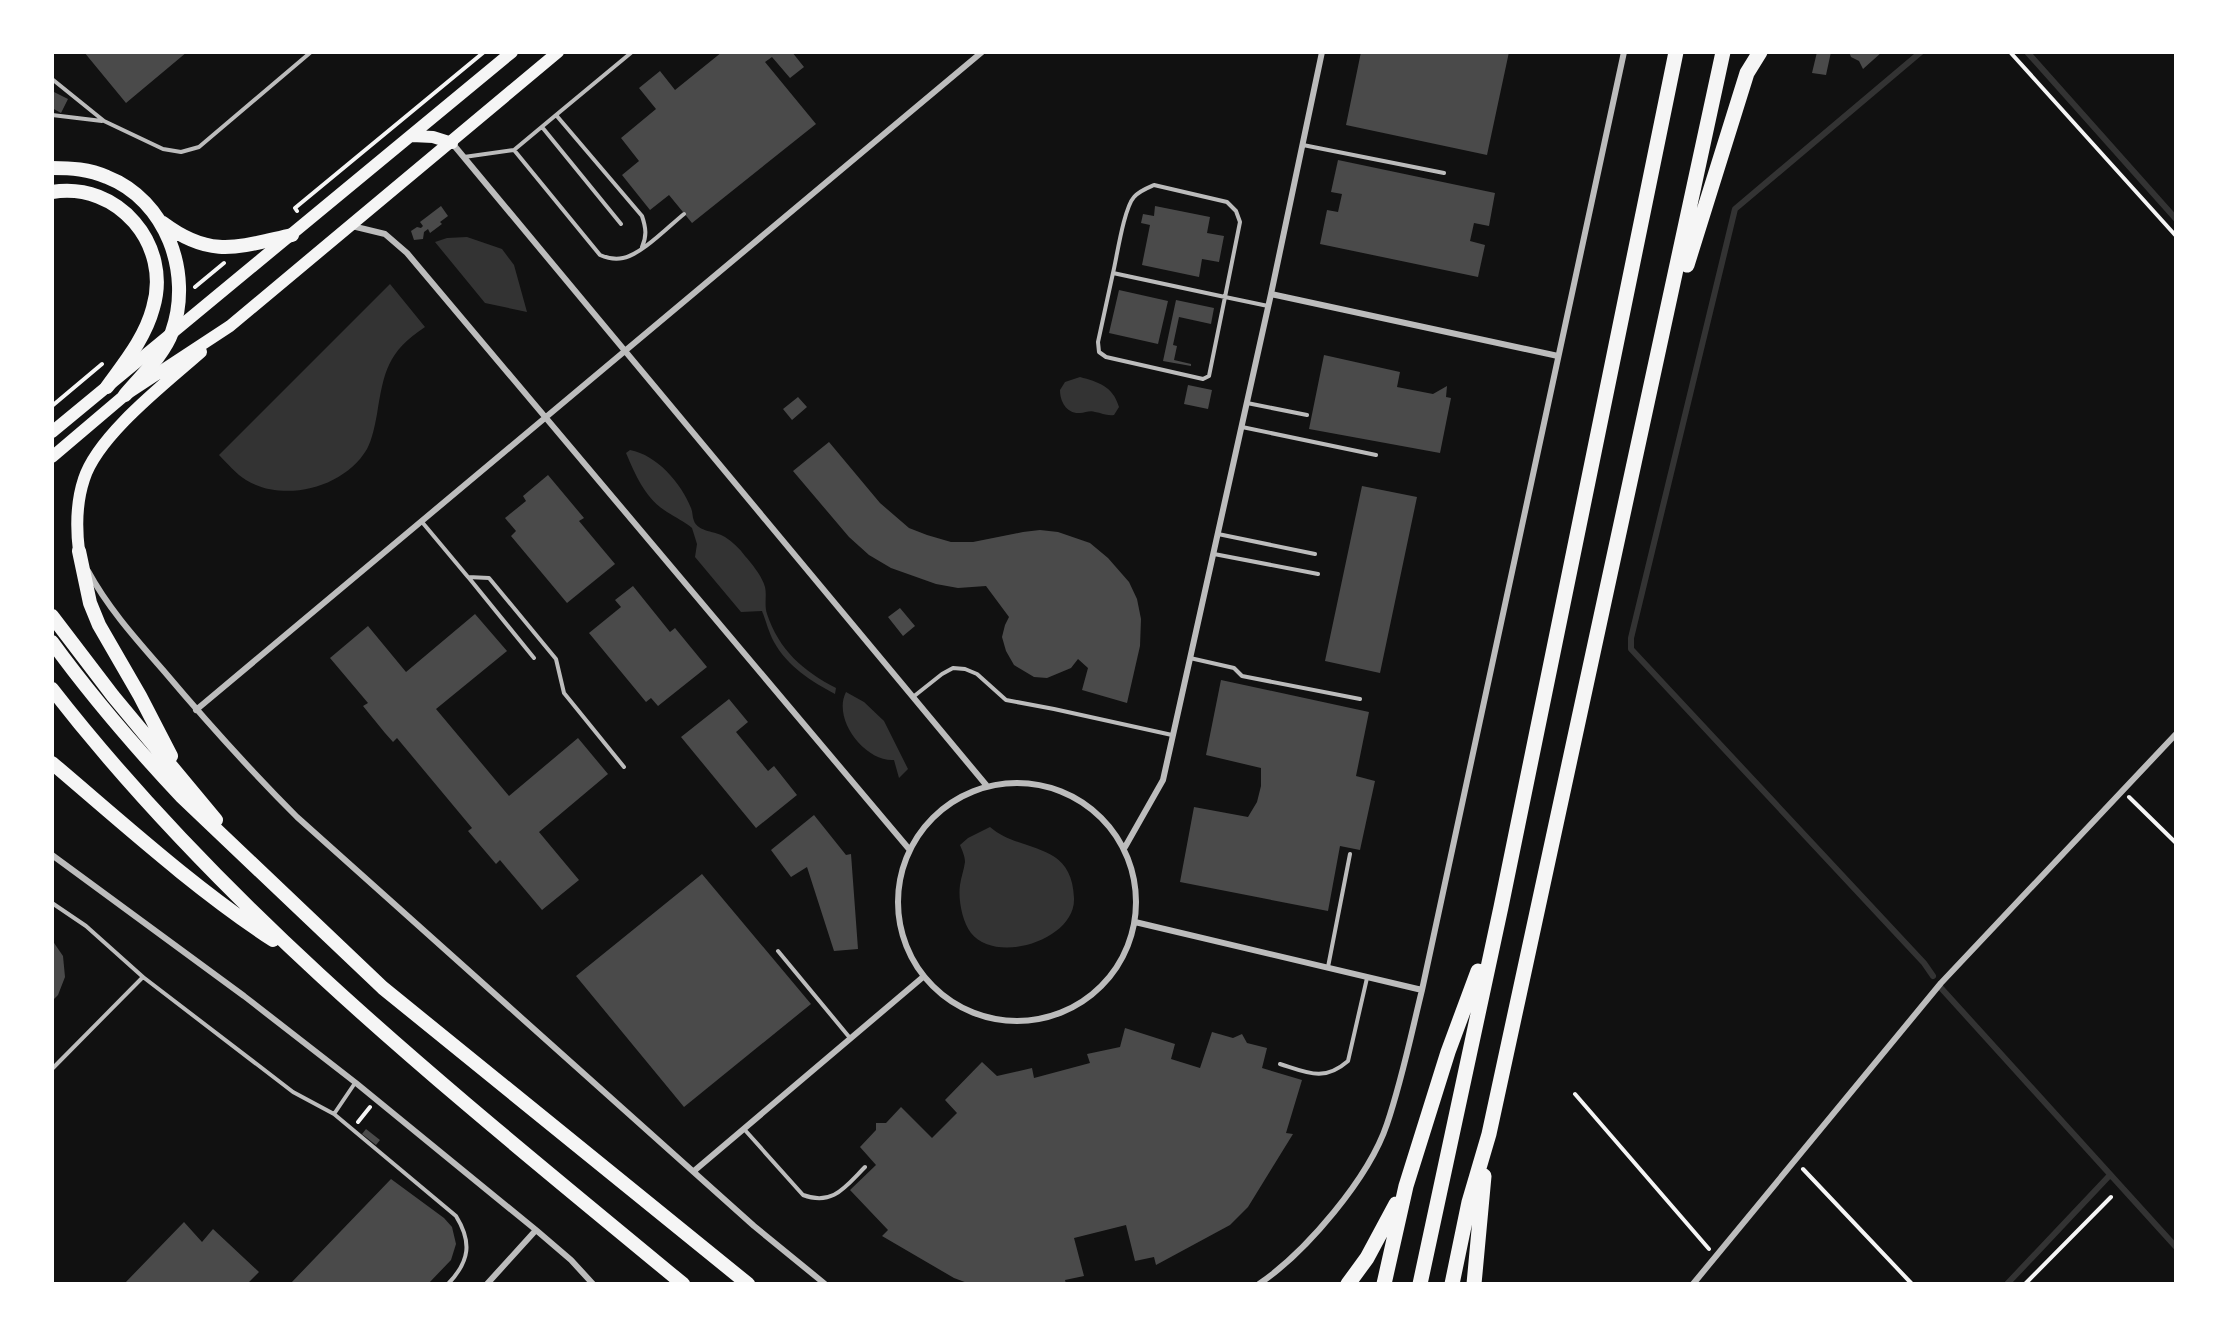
<svg xmlns="http://www.w3.org/2000/svg" width="2228" height="1336" font-family="Signika,sans-serif">
<style>
.water{fill:#333}
.lines{fill:none;stroke-linecap:round;stroke-linejoin:round}
.stream{stroke:#333;stroke-width:6}
.building{fill:#4a4a4a}
.path{stroke:#f5f5f5;stroke-width:4}
.service{stroke:#bcbcbc;stroke-width:4}
.minor{stroke:#bcbcbc;stroke-width:6}
.secondary{stroke:#f5f5f5;stroke-width:12}
.trunk{stroke:#f5f5f5;stroke-width:14}
.motorway{stroke:#f5f5f5;stroke-width:15}
</style>
<rect width="100%" height="100%" fill="#111"/>
<!-- water -->
<path class="water" d="M 467,237 L 502,249 L 514,265 L 527,312 L 485,303 L 435,242 L 447,238 Z
M 390,284 L 425,327 C 387,352 384,372 377,414 C 375,425 372,440 367,449 C 344,488 284,503 246,480 C 236,474 227,463 219,455 Z
M 1080,377 C 1098,382 1113,386 1119,407 L 1114,415 C 1106,416 1102,413 1095,412 C 1090,410 1085,413 1080,413 C 1067,414 1060,402 1060,390 L 1065,382 Z
M 630,450 C 657,455 681,483 691,508 C 693,512 692,517 694,521 C 698,532 716,531 725,537 C 733,542 739,548 745,556 C 752,564 762,576 765,587 C 767,595 764,605 767,614 C 779,650 803,671 836,688 L 835,694 C 811,681 788,667 774,642 C 769,633 766,621 762,611 L 741,612 L 695,557 L 697,544 L 692,528 C 684,521 676,518 667,512 C 645,498 636,476 626,453 Z
M 846,692 L 864,702 L 884,721 L 908,769 L 899,778 L 894,760 C 865,762 832,719 846,692 Z
M 990,827 C 1021,854 1072,840 1074,898 C 1076,940 996,965 971,933 C 962,921 958,899 960,885 C 961,877 964,870 965,862 C 965,856 962,850 960,845 L 968,838 Z"/>
<g class="lines">
<!-- stream -->
<path class="stream" d="M 1921,52 L 1735,209 L 1631,638 L 1631,649 L 1924,963 L 1933,976
M 2027,52 L 2176,219
M 1941,988 L 2176,1247
M 2007,1284 L 2110,1175"/>
</g>
<!-- building -->
<path class="building" d="M 84,52 L 187,52 L 126,103 Z
M 722,52 L 792,52 L 804,67 L 790,78 L 772,57 L 765,62 L 816,124 L 692,223 L 669,195 L 650,210 L 622,175 L 639,161 L 621,138 L 656,109 L 639,88 L 660,71 L 675,90 Z
M 1361,52 L 1509,52 L 1487,155 L 1346,125 Z
M 1817,52 L 1831,52 L 1826,75 L 1812,73 Z
M 1849,52 L 1882,52 L 1863,69 L 1859,61 L 1851,57 Z
M 52,91 L 68,99 L 61,113 L 52,108 Z
M 1338,160 L 1495,193 L 1489,226 L 1474,223 L 1470,241 L 1485,245 L 1478,277 L 1320,244 L 1327,210 L 1338,212 L 1342,194 L 1331,192 Z
M 441,206 L 448,216 L 440,222 L 442,224 L 430,233 L 428,229 L 424,232 L 423,239 L 414,240 L 411,231 L 417,227 L 421,228 L 423,226 L 420,222 Z
M 1155,206 L 1210,217 L 1207,233 L 1224,236 L 1219,262 L 1202,259 L 1199,277 L 1142,265 L 1150,225 L 1141,223 L 1143,214 L 1154,216 Z
M 1119,290 L 1168,301 L 1158,344 L 1109,333 Z
M 1176,300 L 1214,308 L 1211,324 L 1179,317 L 1173,345 L 1177,346 L 1174,360 L 1191,364 L 1191,366 L 1163,361 Z
M 1324,355 L 1400,372 L 1397,387 L 1433,394 L 1447,386 L 1446,397 L 1451,398 L 1440,453 L 1309,429 Z
M 1188,385 L 1212,390 L 1208,409 L 1184,404 Z
M 798,397 L 807,407 L 792,420 L 783,409 Z
M 829,442 L 880,503 L 909,528 L 927,535 L 951,542 L 973,542 L 1023,532 L 1040,530 L 1058,532 L 1090,543 L 1108,558 L 1129,582 L 1137,599 L 1141,619 L 1140,646 L 1127,703 L 1082,690 L 1088,668 L 1078,659 L 1071,668 L 1047,678 L 1034,677 L 1014,665 L 1006,651 L 1002,637 L 1005,625 L 1009,617 L 986,586 L 958,588 L 936,584 L 891,568 L 869,555 L 849,537 L 793,471 Z
M 548,475 L 584,518 L 579,521 L 615,564 L 567,603 L 511,536 L 516,531 L 505,518 L 526,501 L 523,496 Z
M 1362,486 L 1417,497 L 1380,673 L 1325,661 Z
M 633,586 L 670,632 L 675,628 L 707,667 L 658,706 L 651,698 L 646,702 L 589,633 L 621,607 L 615,600 Z
M 900,608 L 915,626 L 903,636 L 888,617 Z
M 475,614 L 507,651 L 436,709 L 509,796 L 578,738 L 608,774 L 539,832 L 579,880 L 542,910 L 500,860 L 496,864 L 468,831 L 472,828 L 397,738 L 393,742 L 385,733 L 363,706 L 368,703 L 330,658 L 368,626 L 406,672 Z
M 1221,680 L 1369,712 L 1356,776 L 1375,781 L 1360,850 L 1340,846 L 1328,911 L 1180,882 L 1194,807 L 1248,817 L 1257,802 L 1261,786 L 1261,768 L 1206,755 Z
M 729,699 L 748,722 L 736,732 L 768,771 L 774,766 L 797,795 L 756,828 L 681,737 Z
M 814,815 L 846,855 L 851,854 L 858,949 L 834,951 L 807,867 L 791,877 L 771,850 Z
M 702,874 L 811,1004 L 684,1107 L 576,976 Z
M 52,940 L 63,956 L 65,977 L 58,995 L 52,1001 Z
M 1125,1028 L 1175,1044 L 1171,1059 L 1200,1068 L 1212,1032 L 1233,1038 L 1242,1034 L 1247,1043 L 1267,1048 L 1262,1068 L 1302,1080 L 1286,1133 L 1293,1134 L 1248,1207 L 1230,1225 L 1156,1265 L 1154,1257 L 1135,1261 L 1126,1225 L 1074,1238 L 1084,1276 L 1065,1280 L 1066,1284 L 970,1284 L 954,1278 L 882,1236 L 888,1230 L 850,1190 L 876,1165 L 860,1147 L 876,1130 L 876,1123 L 886,1123 L 901,1107 L 932,1138 L 957,1113 L 945,1100 L 982,1062 L 997,1076 L 1032,1068 L 1034,1078 L 1090,1063 L 1087,1054 L 1120,1047 Z
M 366,1129 L 380,1140 L 376,1145 L 362,1134 Z
M 391,1179 L 444,1218 L 452,1227 L 456,1244 L 451,1260 L 428,1284 L 290,1284 Z
M 184,1222 L 202,1242 L 213,1229 L 259,1272 L 247,1284 L 124,1284 Z"/>
<g class="lines">
<!-- path -->
<path class="path" d="M 2010,52 L 2176,236
M 297,211 L 295,208 L 484,52
M 195,287 L 224,263
M 52,406 L 102,364
M 2129,797 L 2176,843
M 1575,1094 L 1709,1249
M 358,1122 L 370,1107
M 1803,1169 L 1912,1284
M 2025,1284 L 2111,1197"/>
<!-- service -->
<path class="service" d="M 52,79 L 104,121 L 163,149 L 181,152 L 199,147 L 311,52
M 52,115 L 102,121
M 556,115 L 632,52
M 542,127 L 621,224
M 1303,145 L 1444,173
M 514,150 L 556,115 L 642,216 C 646,228 647,236 642,247
M 464,157 L 514,150 L 600,255 C 607,258 614,260 623,258 C 641,255 669,226 684,214
M 1113,273 L 1225,297 L 1209,376 L 1203,379 L 1106,357 L 1099,352 L 1098,342 Z
M 1113,273 C 1117,256 1124,208 1134,197 C 1139,191 1147,188 1154,185 L 1227,202 L 1236,211 L 1240,222 L 1225,297 L 1268,306
M 1247,403 L 1307,415
M 1242,427 L 1376,455
M 422,522 L 468,577 L 489,578 L 556,659 L 564,693 L 624,767
M 1218,534 L 1315,554
M 1214,554 L 1318,574
M 469,578 L 534,658
M 1190,658 L 1234,668 L 1242,676 L 1360,699
M 913,697 L 942,674 L 953,668 L 965,669 L 977,674 L 1006,700 L 1054,709 L 1172,735
M 52,903 L 86,926 L 143,977 L 293,1092 L 334,1114 L 456,1216 C 472,1242 470,1261 448,1284
M 778,951 L 850,1038
M 1328,967 L 1350,854
M 1280,1064 C 1308,1073 1324,1082 1348,1061 L 1367,978
M 52,1069 L 143,977
M 334,1114 L 355,1083
M 744,1129 L 803,1195 C 833,1206 845,1187 865,1167"/>
<!-- minor -->
<path class="minor" d="M 452,143 L 987,786
M 352,226 L 385,234 L 407,253 L 909,849
M 1271,294 L 1558,356
M 88,571 C 108,608 136,639 163,670 C 206,721 250,770 297,817 L 754,1226 L 825,1284
M 196,710 L 982,52
M898 902a119 119 0 1 1 238 0a119 119 0 1 1-238 0Z
M 1125,847 L 1163,780 L 1271,294 L 1322,52
M 52,855 L 244,996 L 356,1083 L 536,1230 L 571,1260 L 593,1284
M 1135,922 L 1422,990
M 694,1171 L 923,977
M 487,1284 L 536,1230
M 1259,1284 C 1306,1252 1369,1178 1387,1124 C 1402,1080 1411,1035 1422,990 L 1624,52
M 1693,1284 L 1941,983 L 2176,734"/>
<!-- secondary -->
<path class="secondary" d="M 412,136 L 433,137 L 452,143
M 52,432 C 205,305 359,180 512,52
M 52,457 L 125,395 L 230,326 L 558,52
M 79,551 C 76,527 76,503 84,479 C 98,435 166,383 201,352"/>
<!-- trunk -->
<path class="trunk" d="M 52,168 C 71,168 89,169 107,177 C 166,200 193,273 172,332 C 164,355 141,376 125,395
M 52,192 C 118,181 172,245 153,308 C 145,338 125,362 107,387
M 163,223 C 211,259 238,247 292,235
M 79,551 L 90,603 L 99,625 L 140,696 L 171,756
M 52,616 L 113,696 L 216,820
M 52,642 C 92,697 136,748 182,797 L 383,988 L 748,1284
M 52,689 C 231,919 460,1099 683,1284
M 52,763 C 124,824 194,888 273,940"/>
<!-- motorway -->
<path class="motorway" d="M 1687,265 L 1747,73 L 1760,52
M 1348,1284 L 1367,1258 L 1396,1204
M 1384,1284 L 1406,1186 L 1448,1052 L 1478,971
M 1420,1284 L 1501,907 L 1676,52
M 1452,1284 L 1469,1202 L 1489,1134 L 1723,52
M 1474,1284 L 1484,1176"/>
</g>
<!-- border -->
<rect width="2228" height="1336" fill="none" stroke="#ffffff" stroke-width="108"/>
</svg>
